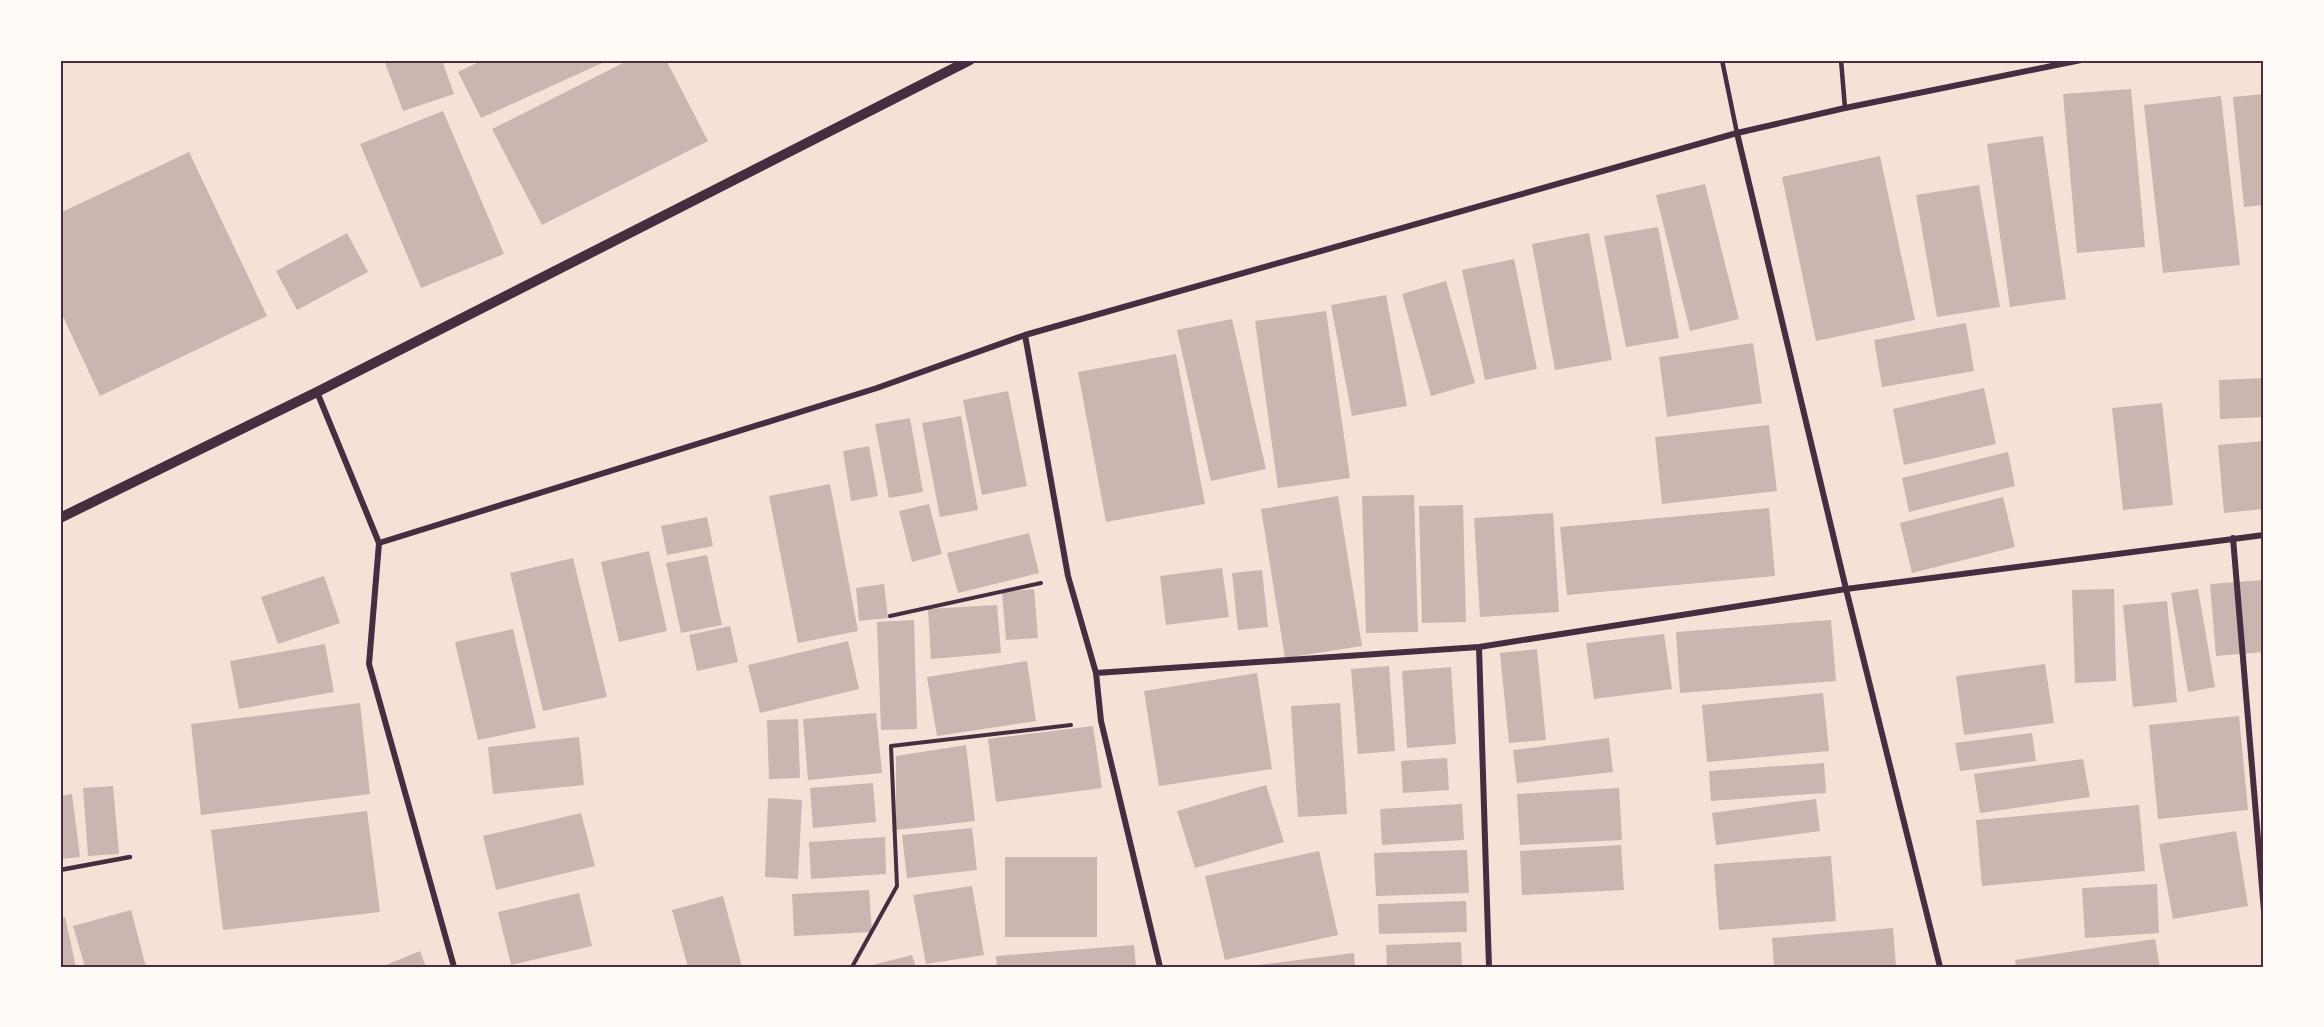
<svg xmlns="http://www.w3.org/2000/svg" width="2324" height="1027" font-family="Raleway,sans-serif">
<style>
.building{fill:#ccb4b1}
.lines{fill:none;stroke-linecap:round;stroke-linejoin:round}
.path{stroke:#4a2c40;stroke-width:4}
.service{stroke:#4a2c40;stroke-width:4.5}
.minor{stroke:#4a2c40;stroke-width:6}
.tertiary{stroke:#4a2c40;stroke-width:10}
.neatline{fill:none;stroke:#4a2c40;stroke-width:2}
</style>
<rect width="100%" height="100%" fill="#f7e1d7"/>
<!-- building -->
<path class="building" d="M 384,60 L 442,60 L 454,94 L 403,111 Z
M 483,60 L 609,60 L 481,118 L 458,72 Z
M 629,60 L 666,60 L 708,141 L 542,225 L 492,129 Z
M 2131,89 L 2145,247 L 2077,253 L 2063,94 Z
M 2264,94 L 2264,205 L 2244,207 L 2233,97 Z
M 2221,96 L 2240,265 L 2163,273 L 2144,105 Z
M 443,111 L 504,254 L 421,288 L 360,144 Z
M 2043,136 L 2066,299 L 2010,307 L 1987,144 Z
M 189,152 L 267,316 L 100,396 L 60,310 L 60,213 Z
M 1880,156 L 1915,320 L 1816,341 L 1782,177 Z
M 1705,184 L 1739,319 L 1690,331 L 1656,195 Z
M 1979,185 L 2000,307 L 1937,317 L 1916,195 Z
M 1658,227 L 1679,338 L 1626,347 L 1604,236 Z
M 347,233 L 368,272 L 297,310 L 276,271 Z
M 1589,233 L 1612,360 L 1555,370 L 1532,244 Z
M 1514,259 L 1537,369 L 1485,380 L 1462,270 Z
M 1446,281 L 1475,383 L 1431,396 L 1402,294 Z
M 1386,295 L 1407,406 L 1352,416 L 1331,305 Z
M 1326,311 L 1350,478 L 1278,488 L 1255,321 Z
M 1232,319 L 1266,469 L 1211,481 L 1177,330 Z
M 1966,323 L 1974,371 L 1882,387 L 1874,340 Z
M 1753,343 L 1762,403 L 1667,417 L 1659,357 Z
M 1176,354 L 1205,504 L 1106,522 L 1078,372 Z
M 2264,378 L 2264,417 L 2220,419 L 2219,380 Z
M 1984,388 L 1996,444 L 1904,465 L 1893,409 Z
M 1008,391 L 1027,486 L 982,495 L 963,400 Z
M 2162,403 L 2173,505 L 2123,510 L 2112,408 Z
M 961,416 L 978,510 L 940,517 L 922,423 Z
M 910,418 L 923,492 L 889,498 L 875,424 Z
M 1769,425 L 1777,491 L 1662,504 L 1655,437 Z
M 2264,441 L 2264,509 L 2224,513 L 2218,445 Z
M 869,446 L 878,496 L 851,501 L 843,451 Z
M 2008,452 L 2015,486 L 1909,512 L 1902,478 Z
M 830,484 L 858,631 L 798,643 L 769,496 Z
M 1414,495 L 1418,632 L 1366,633 L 1362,496 Z
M 1338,496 L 1362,646 L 1285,658 L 1261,509 Z
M 2003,497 L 2015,547 L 1912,573 L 1900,523 Z
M 929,504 L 942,554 L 912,562 L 899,511 Z
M 1463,505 L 1466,622 L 1422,623 L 1419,506 Z
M 1769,508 L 1775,576 L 1567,595 L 1560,527 Z
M 1553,513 L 1559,612 L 1480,617 L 1474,518 Z
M 707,517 L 713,546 L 667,555 L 661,526 Z
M 1029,533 L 1039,573 L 958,593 L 947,553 Z
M 649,551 L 667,631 L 619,642 L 601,562 Z
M 707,555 L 722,625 L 681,633 L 666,563 Z
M 573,558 L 607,697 L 543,711 L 510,573 Z
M 1222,568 L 1229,617 L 1166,625 L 1160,576 Z
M 1262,570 L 1268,627 L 1238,630 L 1232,573 Z
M 324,576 L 340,623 L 278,644 L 261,597 Z
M 2264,580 L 2264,652 L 2216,656 L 2210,584 Z
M 884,584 L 888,618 L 859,621 L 856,588 Z
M 1034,589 L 1038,638 L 1006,640 L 1002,592 Z
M 2114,589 L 2116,681 L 2075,683 L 2072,590 Z
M 2198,589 L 2215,687 L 2188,692 L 2171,593 Z
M 2167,601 L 2177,702 L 2133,707 L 2123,605 Z
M 997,605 L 1001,653 L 931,659 L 928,609 Z
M 914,620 L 917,729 L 881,730 L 877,622 Z
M 1831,620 L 1836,681 L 1680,693 L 1676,632 Z
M 730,626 L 738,662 L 697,671 L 689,635 Z
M 513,629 L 536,728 L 478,740 L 455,642 Z
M 1664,634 L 1672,689 L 1594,699 L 1586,643 Z
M 848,641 L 859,689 L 760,713 L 748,665 Z
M 325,644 L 334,692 L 239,709 L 230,661 Z
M 1537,649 L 1546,740 L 1509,743 L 1500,653 Z
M 1027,661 L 1036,721 L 937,736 L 927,677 Z
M 2045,664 L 2054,723 L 1964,735 L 1956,676 Z
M 1389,666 L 1395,751 L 1358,754 L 1351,669 Z
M 1451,667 L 1456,744 L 1407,748 L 1402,671 Z
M 1257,673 L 1272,769 L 1159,786 L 1144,691 Z
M 1823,693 L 1829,751 L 1707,762 L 1702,705 Z
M 360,703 L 370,794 L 201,815 L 191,724 Z
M 1340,703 L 1347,814 L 1298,817 L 1291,706 Z
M 876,713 L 882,773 L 808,780 L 803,719 Z
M 2239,716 L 2248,810 L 2158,819 L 2149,725 Z
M 798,719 L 800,778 L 769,779 L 767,720 Z
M 1093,726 L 1102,788 L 996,802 L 988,739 Z
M 2032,733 L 2036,761 L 1960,771 L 1955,743 Z
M 579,737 L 584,785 L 493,794 L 488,747 Z
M 1609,738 L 1613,772 L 1517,783 L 1513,750 Z
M 966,745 L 975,821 L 896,830 L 896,756 Z
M 1447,758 L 1449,790 L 1403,793 L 1401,761 Z
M 2083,759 L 2090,797 L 1980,813 L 1974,774 Z
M 1824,763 L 1826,793 L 1711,801 L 1709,771 Z
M 873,783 L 876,822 L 813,828 L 810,788 Z
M 1266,785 L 1284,842 L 1195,868 L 1177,811 Z
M 113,786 L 119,854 L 88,856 L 83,788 Z
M 1619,788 L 1622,840 L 1520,845 L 1517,794 Z
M 72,794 L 80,857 L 60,859 L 60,796 Z
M 768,798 L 802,800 L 798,879 L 765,877 Z
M 1816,799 L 1820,831 L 1716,845 L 1712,813 Z
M 1462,804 L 1464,840 L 1382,845 L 1380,809 Z
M 2139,805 L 2145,871 L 1982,886 L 1976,820 Z
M 367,811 L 380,912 L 223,930 L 211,830 Z
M 581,813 L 595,866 L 496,890 L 483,836 Z
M 972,828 L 977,870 L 907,878 L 902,835 Z
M 2236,831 L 2248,906 L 2173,919 L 2159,844 Z
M 885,837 L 886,874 L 811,879 L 809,842 Z
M 1621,845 L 1624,890 L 1522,895 L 1520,851 Z
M 1467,850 L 1469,893 L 1376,896 L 1374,853 Z
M 1319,851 L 1338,935 L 1225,960 L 1205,876 Z
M 1831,856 L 1836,921 L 1719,930 L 1714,864 Z
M 1005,857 L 1097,857 L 1097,937 L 1005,937 Z
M 2157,884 L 2159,933 L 2085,938 L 2082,888 Z
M 972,886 L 984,955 L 926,964 L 913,895 Z
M 869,890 L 872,932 L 794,936 L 792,894 Z
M 579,893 L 592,946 L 511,965 L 498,912 Z
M 723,896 L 742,967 L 688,967 L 672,910 Z
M 1466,901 L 1467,932 L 1379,934 L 1378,904 Z
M 131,910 L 146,967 L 85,967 L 73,926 Z
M 65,917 L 76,967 L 60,967 L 60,918 Z
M 1893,928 L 1896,967 L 1774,967 L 1772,938 Z
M 2155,939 L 2160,967 L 2016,967 L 2015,960 Z
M 1461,942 L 1462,967 L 1387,967 L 1386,945 Z
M 1134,945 L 1136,967 L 997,967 L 996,956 Z
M 420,951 L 426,967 L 381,967 Z
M 1354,953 L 1355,967 L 1250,967 L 1250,966 Z
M 912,955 L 916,967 L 873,967 L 872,965 Z"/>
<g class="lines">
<!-- path -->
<path class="path" d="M 890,616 L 1041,583
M 852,967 L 897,886 L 891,746 L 1071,725"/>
<!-- service -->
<path class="service" d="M 1722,60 L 1737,133
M 1841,60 L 1845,108
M 60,870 L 130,857"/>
<!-- minor -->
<path class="minor" d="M 1737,133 L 1846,589 L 1940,967
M 1025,335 L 1068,576 L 1096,673 L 1101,721 L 1160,967
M 317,392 L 379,543 L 369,664 L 454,967
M 2233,538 L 2264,911
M 379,543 L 877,388 L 1025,335 L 1737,133 L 1845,108 L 2081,60
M 1479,647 L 1489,967
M 1096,673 L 1479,647 L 1846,589 L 2264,535"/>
<!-- tertiary -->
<path class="tertiary" d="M 60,518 L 317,392 L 970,60"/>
</g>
<!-- border -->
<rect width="2324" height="1027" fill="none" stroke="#fffaf5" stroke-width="123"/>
<rect x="62" y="62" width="2200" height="904" class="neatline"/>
</svg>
